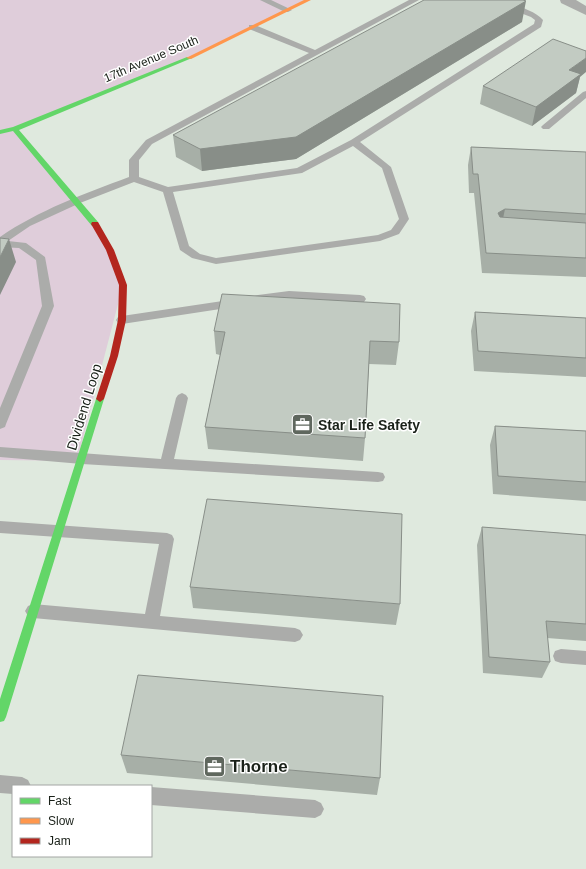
<svg xmlns="http://www.w3.org/2000/svg" width="586" height="869" font-family="Arial,sans-serif">
<style>
.green{fill:#dfcdda}
.lines{fill:none;stroke-linecap:round;stroke-linejoin:round}
.lane{fill:#abacaa;fill-rule:evenodd}
.street{fill:#abacaa;fill-rule:evenodd}
.fast{fill:#63d668;fill-rule:evenodd}
.slow{fill:#ff974d;fill-rule:evenodd}
.jam{fill:#b3261e;fill-rule:evenodd}
.wall{fill:#a7afa7}
.shaded-wall{fill:#888e88}
.building{fill:#c2cbc2;stroke:#888e88}
.labels{text-anchor:middle;stroke-width:3;stroke-linejoin:round;paint-order:stroke}
.far-street-label{font-size:12px;fill:#1a2119;stroke:#fff}
.street-label{font-size:14px;fill:#1a2119;stroke:#fff}
.poi-label{font-size:14px;font-weight:bold;fill:#1a2119;stroke:#fff;text-anchor:start}
.near-poi-label{font-size:17px;font-weight:bold;fill:#1a2119;stroke:#fff;text-anchor:start}
</style>
<rect width="100%" height="100%" fill="#dfe9de"/>
<!-- green -->
<path class="green" d="M 0,0 L 308,0 L 193,56 L 15,129 L 94,222 L 123,285 L 77,461 L 0,460 Z"/>
<g class="lines">
<!-- lane -->
<path class="lane" d="M 260,0 L 271,0 L 292,10 L 288,12 L 285,12 Z
M 409,0 L 419,0 L 152,144 L 139,160 L 139,177 L 168,187 L 297,168 L 351,140 L 534,24 L 535,20 L 531,17 L 486,0 C 501,0 533,8 543,20 L 541,27 L 360,142 L 391,167 L 409,219 L 399,234 L 380,241 L 216,264 L 192,258 L 180,250 L 163,192 L 134,182 L 80,203 L 30,226 L 8,241 L 26,243 L 45,257 L 54,306 L 6,424 L 5,427 L 0,429 L 0,408 L 42,306 L 36,260 L 19,248 L 0,247 L 0,237 C 39,210 84,194 129,177 L 129,160 L 146,140 L 309,53 L 249,29 L 249,25 L 255,25 L 315,50 ZM 353,146 L 382,168 L 399,219 L 391,230 L 378,235 L 216,258 L 200,254 L 189,246 L 173,192 L 302,173 Z
M 586,91 L 586,98 L 549,129 L 543,129 L 541,127 L 543,125 L 583,92 Z
M 289,291 L 360,295 L 364,296 L 366,299 L 364,302 L 360,303 L 289,299 L 258,303 L 254,302 L 252,299 L 254,296 L 258,295 Z
M 236,299 L 240,300 L 242,303 L 240,306 L 122,324 L 118,323 L 116,320 L 118,317 L 122,316 Z
M 182,393 L 186,395 L 188,398 L 174,459 L 378,472 L 383,473 L 385,477 L 383,481 L 378,482 L 82,464 L 0,457 L 0,447 L 161,459 L 176,398 L 178,395 Z
M 0,521 L 167,533 L 172,535 L 174,539 L 160,616 L 295,628 L 300,630 L 303,635 L 300,640 L 295,642 L 33,618 L 28,616 L 25,611 L 28,606 L 33,604 L 145,614 L 159,544 L 0,533 Z
M 561,649 L 586,651 L 586,665 L 561,663 L 555,661 L 553,656 L 555,651 Z
M 0,775 L 22,777 L 28,780 L 31,786 L 13,786 L 13,794 L 0,793 Z
M 151,787 L 315,800 L 321,803 L 324,809 L 321,815 L 315,818 L 151,805 Z"/>
<!-- street -->
<path class="street" d="M 560,0 L 576,0 L 586,6 L 586,15 L 561,3 Z"/>
<!-- fast -->
<path class="fast" d="M 187,57 L 192,58 L 19,130 L 98,222 L 98,226 L 92,226 L 13,131 L 0,134 L 0,130 L 13,127 Z
M 100,396 L 104,399 L 6,717 L 4,721 L 0,722 L 0,699 L 96,399 Z"/>
<!-- slow -->
<path class="slow" d="M 304,0 L 311,0 L 191,59 L 186,58 Z"/>
<!-- jam -->
<path class="jam" d="M 92,222 L 98,222 L 114,250 L 127,285 L 126,320 L 118,356 L 104,399 L 100,402 L 96,399 L 110,356 L 118,320 L 119,285 L 106,250 L 91,224 Z"/>
</g>
<!-- wall -->
<path class="wall" d="M 522,22 L 296,159 L 202,171 L 176,157 L 173,135 Z
M 580,77 L 576,93 L 532,126 L 480,104 L 483,86 Z
M 471,147 L 586,152 L 586,277 L 482,273 L 474,193 L 469,193 L 468,165 Z
M 475,312 L 586,318 L 586,377 L 474,371 L 471,331 Z
M 214,331 L 399,342 L 396,365 L 369,364 L 365,438 L 363,461 L 208,449 L 205,427 L 220,355 L 216,354 Z
M 495,426 L 586,431 L 586,501 L 493,494 L 490,445 Z
M 482,527 L 586,535 L 586,641 L 547,638 L 550,662 L 542,678 L 483,673 L 477,545 Z
M 190,587 L 400,604 L 396,625 L 193,608 Z
M 121,755 L 380,778 L 377,795 L 127,773 Z"/>
<!-- shaded-wall -->
<path class="shaded-wall" d="M 526,1 L 522,22 L 296,159 L 202,171 L 200,149 Z
M 586,58 L 586,72 L 580,77 L 576,93 L 532,126 L 536,107 L 569,70 Z
M 505,209 L 501,228 L 498,213 Z
M 9,239 L 16,262 L 0,295 L 0,257 Z"/>
<!-- building -->
<path class="building" d="M 424,0 L 523,0 L 526,1 L 296,137 L 200,149 L 173,135 Z
M 553,39 L 586,51 L 586,58 L 569,70 L 581,74 L 536,107 L 483,86 Z
M 471,147 L 586,152 L 586,214 L 505,209 L 498,213 L 500,217 L 586,223 L 586,258 L 486,253 L 478,174 L 473,174 Z
M 0,238 L 9,239 L 0,257 Z
M 222,294 L 400,304 L 399,342 L 370,341 L 365,438 L 205,427 L 225,332 L 214,331 Z
M 475,312 L 586,318 L 586,358 L 478,351 Z
M 495,426 L 586,431 L 586,482 L 498,476 Z
M 207,499 L 402,514 L 400,604 L 190,587 Z
M 482,527 L 586,535 L 586,624 L 546,621 L 550,662 L 489,657 Z
M 138,675 L 383,696 L 380,778 L 121,755 Z"/>
<!-- icons -->
<defs>
<symbol id="office-square" viewBox="-11 -11 22 22"><rect x="-9" y="-9" width="18" height="18" rx="4" fill="#5f675e" stroke="#fff"/><path d="M-6-3h4V-5.5h4V-3h4V5H-6ZM-1-4.5V-3h2v-1.5ZM-6 0V1H6V0Z" fill="#fff"/></symbol>
</defs>
<g fill-rule="evenodd">
<use href="#office-square" x="290" y="412" width="25" height="25"/>
<use href="#office-square" x="202" y="754" width="25" height="25"/>
</g>
<g class="labels">
<!-- far-street labels -->
<g class="far-street-label">
<text transform="translate(151 59) rotate(-23)" y="4">17th Avenue South</text>
</g>
<!-- street labels -->
<g class="street-label">
<text transform="translate(84 407) rotate(-73)" y="5">Dividend Loop</text>
</g>
<!-- poi labels -->
<g class="poi-label">
<text x="318" y="430">Star Life Safety</text>
</g>
<!-- near-poi labels -->
<g class="near-poi-label">
<text x="230" y="772">Thorne</text>
</g>
</g>
<!-- legend -->
<rect x="12" y="785" width="140" height="72" fill="#ffffff" stroke="#a3a6a3"/>
<rect x="20" y="798" width="20" height="6" fill="#63d668" stroke="#a3a6a3"/>
<text x="48" y="805" font-size="12" fill="#1a2119">Fast</text>
<rect x="20" y="818" width="20" height="6" fill="#ff974d" stroke="#a3a6a3"/>
<text x="48" y="825" font-size="12" fill="#1a2119">Slow</text>
<rect x="20" y="838" width="20" height="6" fill="#b3261e" stroke="#a3a6a3"/>
<text x="48" y="845" font-size="12" fill="#1a2119">Jam</text>
</svg>
